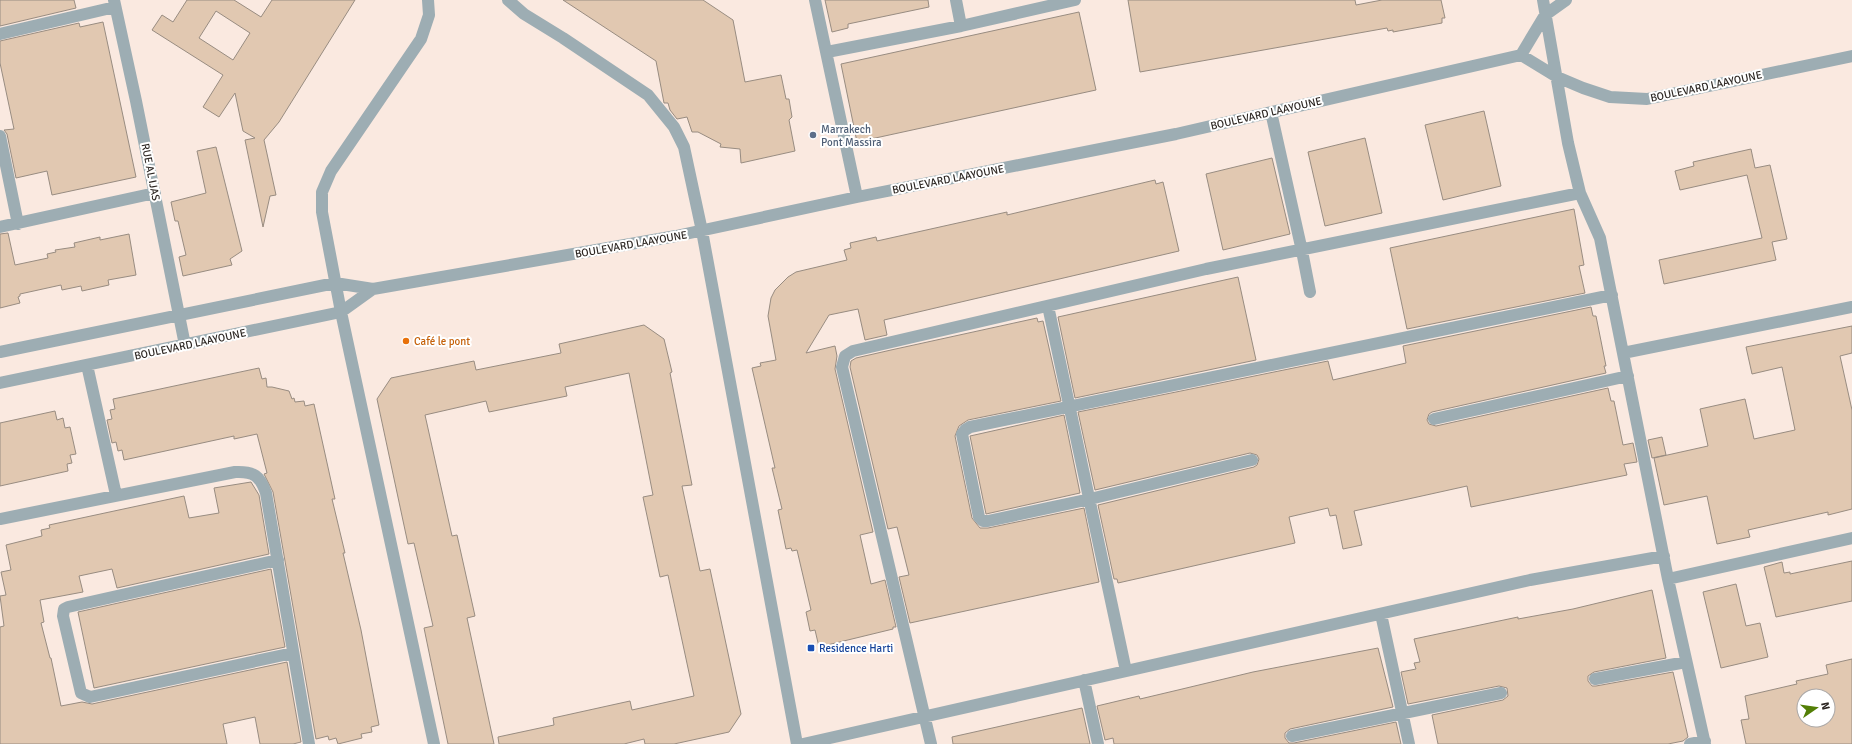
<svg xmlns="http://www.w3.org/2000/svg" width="1852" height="744" font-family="Signika,sans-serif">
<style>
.building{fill:#e1c8b1;stroke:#988c81;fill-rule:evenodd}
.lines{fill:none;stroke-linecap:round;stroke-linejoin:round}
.minor{stroke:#9dadb3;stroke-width:12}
.service-dot{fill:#5c6f8a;stroke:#fff;stroke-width:1.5}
.food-dot{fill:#e8710a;stroke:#fff;stroke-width:1.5}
.transit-dot{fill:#1a4fb4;stroke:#fff;stroke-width:1.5}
.labels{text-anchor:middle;stroke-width:4;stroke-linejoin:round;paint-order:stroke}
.street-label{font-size:11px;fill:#2c2622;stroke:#fff}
.service-label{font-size:11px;fill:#4e5e75;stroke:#fff;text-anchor:start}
.food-label{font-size:11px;fill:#c56008;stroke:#fff;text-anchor:start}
.transit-label{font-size:11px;fill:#164399;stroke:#fff;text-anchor:start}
</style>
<rect width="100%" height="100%" fill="#fae9e0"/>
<!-- building -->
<path class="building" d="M 0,0 L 74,0 L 76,8 L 0,26 Z
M 187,0 L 234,0 L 261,17 L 272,0 L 355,0 L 279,122 L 264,140 L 276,195 L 270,196 L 263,227 L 245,140 L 255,138 L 243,131 L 235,93 L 219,117 L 203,107 L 223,75 L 152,30 L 162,15 L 173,22 ZM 216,11 L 250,33 L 233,60 L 199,38 Z
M 563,0 L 703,0 L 733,20 L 745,82 L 781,75 L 786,99 L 789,99 L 792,117 L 789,120 L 795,151 L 741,163 L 740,149 L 720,147 L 721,144 L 698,132 L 692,132 L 687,117 L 677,119 L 670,110 L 668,103 L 664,103 L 656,61 Z
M 825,0 L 928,0 L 929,7 L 848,24 L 848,28 L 832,32 Z
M 1128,0 L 1355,0 L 1356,5 L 1382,0 L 1441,0 L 1445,18 L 1442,18 L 1442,23 L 1393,32 L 1393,30 L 1388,31 L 1387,28 L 1140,72 Z
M 1079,12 L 1096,90 L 857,142 L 841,64 Z
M 103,22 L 136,177 L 52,195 L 47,171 L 16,178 L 7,134 L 4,130 L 14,129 L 0,63 L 0,41 L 79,23 L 80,27 Z
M 1484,111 L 1501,186 L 1443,200 L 1425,125 Z
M 1365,138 L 1382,213 L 1325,226 L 1308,152 Z
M 216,147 L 242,251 L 230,259 L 232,265 L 183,276 L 179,257 L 186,255 L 178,221 L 175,221 L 171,202 L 206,193 L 197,151 Z
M 1751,149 L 1755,168 L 1770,165 L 1787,239 L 1772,242 L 1776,260 L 1664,284 L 1659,260 L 1762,238 L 1747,175 L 1680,190 L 1675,171 L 1694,166 L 1693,162 Z
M 1272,158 L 1290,234 L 1223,250 L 1206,174 Z
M 1155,180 L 1156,184 L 1163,182 L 1179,251 L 884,320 L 887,335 L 865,340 L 858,309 L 829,315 L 806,353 L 835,346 L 837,356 L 835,369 L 873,532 L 860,535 L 871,584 L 885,580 L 896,627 L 893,627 L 893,629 L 819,647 L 815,630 L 810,631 L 806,612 L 811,610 L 797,550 L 792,551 L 791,548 L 786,549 L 778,510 L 782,509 L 772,468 L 775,468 L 752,368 L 761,366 L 760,363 L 776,360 L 768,316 L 771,298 L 775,290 L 788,277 L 796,272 L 847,260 L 844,250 L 851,248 L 850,243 L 876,237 L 877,241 L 1007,212 L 1007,215 Z
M 1574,209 L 1584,265 L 1579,266 L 1585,293 L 1407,329 L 1390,248 Z
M 8,233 L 15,265 L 48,258 L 47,254 L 56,252 L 55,250 L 75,247 L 74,243 L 100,237 L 100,240 L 129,234 L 136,275 L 108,280 L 109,285 L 82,291 L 81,286 L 62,290 L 61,285 L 20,294 L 20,296 L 18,297 L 20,303 L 0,308 L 0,234 Z
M 1238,277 L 1256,360 L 1075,398 L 1058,317 Z
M 1591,307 L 1593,316 L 1596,316 L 1606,366 L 1604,366 L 1606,373 L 1432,412 L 1429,414 L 1427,420 L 1429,424 L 1436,426 L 1608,388 L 1611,401 L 1614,401 L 1623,445 L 1633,443 L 1637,462 L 1624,464 L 1627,475 L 1471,507 L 1467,486 L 1354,511 L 1362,545 L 1343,549 L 1336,515 L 1330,516 L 1328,508 L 1289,517 L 1295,543 L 1118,583 L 1117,579 L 1114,579 L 1098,505 L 1254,467 L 1257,465 L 1259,459 L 1257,455 L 1250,453 L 1095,490 L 1078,412 L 1328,361 L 1333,380 L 1406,363 L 1403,346 Z
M 1037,318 L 1038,322 L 1043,321 L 1061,401 L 968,420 L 959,426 L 955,436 L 972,518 L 980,528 L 988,528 L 1084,508 L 1099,582 L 910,623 L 899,577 L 909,575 L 897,527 L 888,529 L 850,367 L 851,361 L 856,358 L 891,350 Z
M 644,325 L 664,339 L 672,372 L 670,373 L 692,485 L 682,486 L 700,571 L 710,569 L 741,714 L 729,732 L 674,744 L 645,744 L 644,739 L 624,744 L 499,744 L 498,737 L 554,725 L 553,718 L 630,701 L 632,710 L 694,696 L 668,575 L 660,577 L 643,497 L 653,495 L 629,373 L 565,387 L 567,396 L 489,412 L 486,401 L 425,415 L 452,536 L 457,535 L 475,616 L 467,618 L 494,744 L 448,744 L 424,628 L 433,626 L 414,543 L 408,544 L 377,399 L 391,378 L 474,361 L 476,370 L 561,353 L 559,344 Z
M 1852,326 L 1852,353 L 1840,356 L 1852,410 L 1852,509 L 1828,515 L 1828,512 L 1748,530 L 1750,537 L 1717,544 L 1707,496 L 1664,505 L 1654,458 L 1708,446 L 1700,409 L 1745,399 L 1754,439 L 1795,430 L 1782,367 L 1752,374 L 1746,347 Z
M 259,368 L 262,379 L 266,378 L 267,387 L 272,387 L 289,391 L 292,399 L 294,398 L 295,402 L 304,401 L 305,406 L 314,404 L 335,499 L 332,499 L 345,553 L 343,553 L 361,630 L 379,725 L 371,727 L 372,732 L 361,734 L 362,738 L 338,744 L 336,738 L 329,740 L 328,736 L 316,739 L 273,492 L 264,474 L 267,473 L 257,434 L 234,439 L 234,436 L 124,460 L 122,450 L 118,451 L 116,442 L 112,443 L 107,420 L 112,419 L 110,410 L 115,409 L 113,399 Z
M 55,411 L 57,420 L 63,418 L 65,428 L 70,427 L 76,454 L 70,455 L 72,463 L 67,464 L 68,471 L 0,486 L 0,423 Z
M 1064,415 L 1080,493 L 986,514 L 970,436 Z
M 1662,437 L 1666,455 L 1652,458 L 1648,440 Z
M 251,482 L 259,495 L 269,554 L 117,588 L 112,569 L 79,576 L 83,592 L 40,600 L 44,622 L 41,623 L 50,658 L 51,658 L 61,706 L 82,702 L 92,704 L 287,662 L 301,742 L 293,744 L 260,744 L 255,717 L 223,724 L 227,744 L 0,744 L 0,627 L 4,626 L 0,596 L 6,595 L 1,572 L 11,570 L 6,545 L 42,536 L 41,530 L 50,528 L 49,525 L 184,496 L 189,518 L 219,513 L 214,488 Z
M 1852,561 L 1852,601 L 1776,617 L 1764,567 L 1782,562 L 1784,573 L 1790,572 L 1790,574 Z
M 271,569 L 285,647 L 94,688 L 78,612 Z
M 1736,584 L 1746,626 L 1760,623 L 1768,657 L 1721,668 L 1703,592 Z
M 1652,590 L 1666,658 L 1594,672 L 1588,676 L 1588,681 L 1592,686 L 1596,686 L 1673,672 L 1688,737 L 1683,741 L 1668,744 L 1438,744 L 1432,715 L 1503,700 L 1508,696 L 1507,688 L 1499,686 L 1408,704 L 1401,672 L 1416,669 L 1414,663 L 1420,662 L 1414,639 L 1518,617 L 1518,619 L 1573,609 Z
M 1378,648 L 1393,707 L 1290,729 L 1285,733 L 1285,738 L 1289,743 L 1294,743 L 1396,722 L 1401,744 L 1114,744 L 1113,738 L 1105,740 L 1097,706 L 1139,696 L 1140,699 L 1178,690 L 1253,672 Z
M 1852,659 L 1852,744 L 1746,744 L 1741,720 L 1749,719 L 1745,696 L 1797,684 L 1796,681 L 1828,674 L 1826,665 ZM 1804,696 L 1828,696 L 1828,720 L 1804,720 Z
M 1082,708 L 1090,744 L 953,744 L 952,737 Z"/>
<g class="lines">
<!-- minor -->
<path class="minor" d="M 114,0 L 136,101 L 185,345
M 428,0 L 429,15 L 421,39 L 331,171 L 322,192 L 322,212 L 341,312 L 434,744
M 508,0 L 524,14 L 563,38 L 648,95 L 674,127 L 684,147 L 702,231 L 797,744
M 815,0 L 857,197
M 956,0 L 961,26
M 1543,0 L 1568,143 L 1580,193 L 1600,238 L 1668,579 L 1705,744
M 0,34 L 115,7
M 827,52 L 961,26 L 1075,0
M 1521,55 L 1557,77 L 1583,88 L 1610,97 L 1647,99 L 1852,56
M 1271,112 L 1302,251 L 1310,292
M 0,136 L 18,224
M 0,227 L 155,193
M 1048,306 L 1126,671
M 0,352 L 335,283 L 373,289 L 676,236 L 857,197 L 1176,134 L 1521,55 L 1545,15 L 1566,0
M 1623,353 L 1852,307
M 87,365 L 116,495
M 0,383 L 341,312 L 373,289
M 1434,419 L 1628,376
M 1252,460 L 1090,499 L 988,521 L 983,521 L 979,517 L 962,434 L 965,430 L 970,427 L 1612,295
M 0,519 L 235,472 C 254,471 260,476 266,493 L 309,744
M 278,560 L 68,607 L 64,609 L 63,616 L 81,693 L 90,697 L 293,653
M 1668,579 L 1852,538
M 1381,614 L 1409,744
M 1595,679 L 1686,662
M 1084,680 L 1098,744
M 1292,736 L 1501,693
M 803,744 L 1530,580 L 1664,556
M 931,744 L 842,367 L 845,356 L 853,351 L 1206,269 L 1580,193
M 1690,744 L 1705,741"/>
</g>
<!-- markers -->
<circle class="service-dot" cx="813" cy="135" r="4"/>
<circle class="food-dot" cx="406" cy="341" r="4"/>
<rect class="transit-dot" x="807" y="644" width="8" height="8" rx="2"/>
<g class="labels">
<!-- street labels -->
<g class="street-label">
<text transform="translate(1706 86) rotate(-12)" y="4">BOULEVARD LAAYOUNE</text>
<text transform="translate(1266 113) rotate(-13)" y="4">BOULEVARD LAAYOUNE</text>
<text transform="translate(151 172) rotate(79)" y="4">RUE AL IJAS</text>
<text transform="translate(948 179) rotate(-11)" y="4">BOULEVARD LAAYOUNE</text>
<text transform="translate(631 244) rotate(-10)" y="4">BOULEVARD LAAYOUNE</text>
<text transform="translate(190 344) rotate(-12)" y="4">BOULEVARD LAAYOUNE</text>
</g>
<!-- service labels -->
<g class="service-label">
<text x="821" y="133">Marrakech<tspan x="821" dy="13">Pont Massira</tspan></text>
</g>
<!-- food labels -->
<g class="food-label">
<text x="414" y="345">Café le pont</text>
</g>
<!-- transit labels -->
<g class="transit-label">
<text x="819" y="652">Residence Harti</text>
</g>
</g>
<!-- north arrow -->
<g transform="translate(1816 708) rotate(77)"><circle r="19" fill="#ffffff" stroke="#aba8a7"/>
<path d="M0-3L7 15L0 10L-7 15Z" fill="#537f06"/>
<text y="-6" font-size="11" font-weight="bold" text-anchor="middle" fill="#2c2622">N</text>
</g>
</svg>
